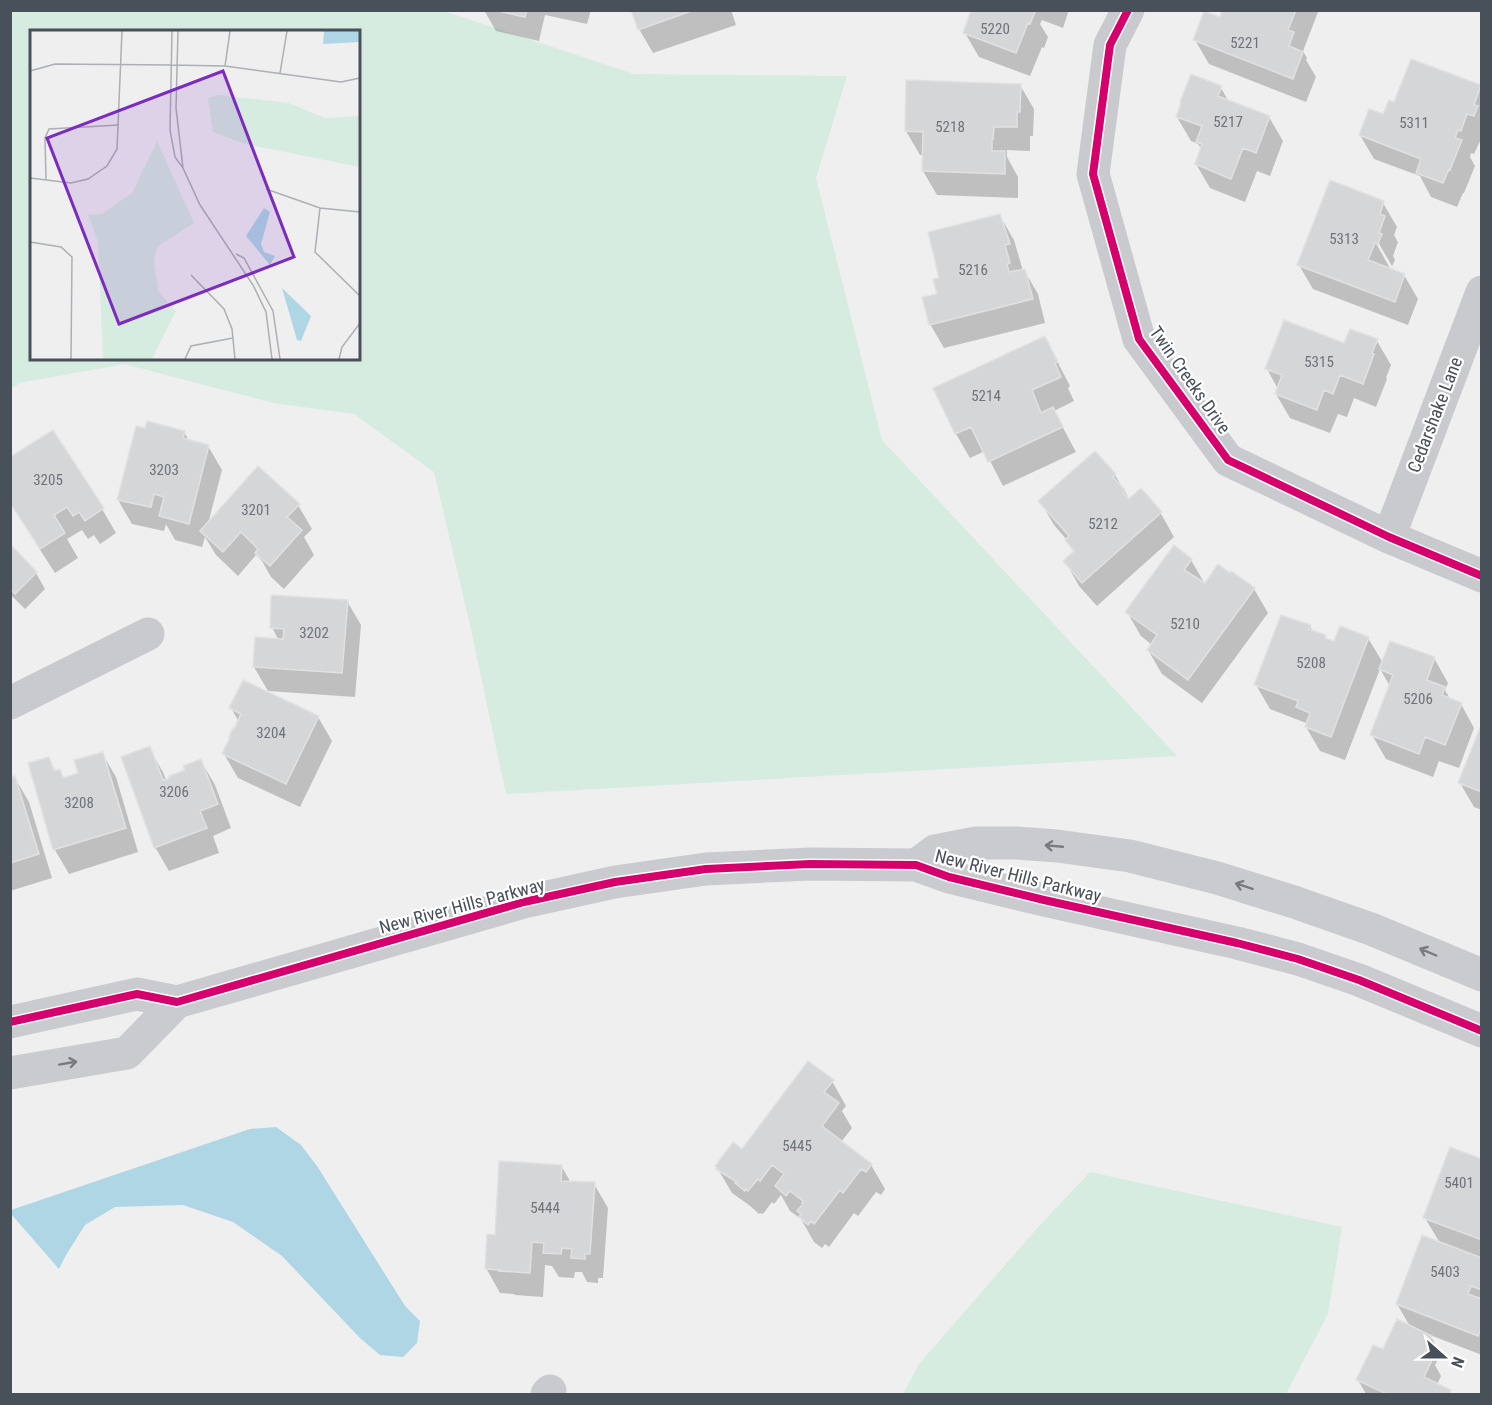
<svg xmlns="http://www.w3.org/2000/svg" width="1492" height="1405" font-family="'Roboto Condensed',sans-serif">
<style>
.green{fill:#d6ece0;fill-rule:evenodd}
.water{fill:#afd6e5}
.shadow{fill:#0003}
.building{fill:#d5d6d8;stroke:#e1e1e2;stroke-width:1.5}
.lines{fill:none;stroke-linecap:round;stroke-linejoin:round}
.street{stroke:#c9cacd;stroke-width:33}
.secondary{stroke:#cacbce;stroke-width:33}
.cycleway-casing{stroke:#fff;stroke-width:11}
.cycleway{stroke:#d6006c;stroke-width:8}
.oneway{stroke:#767b82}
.labels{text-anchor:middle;stroke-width:4.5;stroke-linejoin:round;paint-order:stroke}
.number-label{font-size:15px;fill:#6d737a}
.street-label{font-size:18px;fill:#485059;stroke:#fff}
.inset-road{fill:none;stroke:#acafb3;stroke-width:1.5}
.view{fill:#7b2cbf;fill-opacity:0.15;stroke:#7b2cbf;stroke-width:3}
.inset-edge{fill:none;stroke:#485059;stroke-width:3}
</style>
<rect width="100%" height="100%" fill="#efefef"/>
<!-- green -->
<path class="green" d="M 11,10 L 444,11 L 634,74 L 847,76 L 816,178 L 882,440 L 1177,756 L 506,794 L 470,625 L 434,472 L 354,414 L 273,403 L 124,364 L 20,383 L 11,389 ZM 32,32 L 358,32 L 358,358 L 32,358 Z
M 1090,1172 L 1342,1227 L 1328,1314 L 1286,1394 L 903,1394 L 919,1364 L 1039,1226 Z"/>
<!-- water -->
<path class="water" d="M 276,1127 L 301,1145 L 317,1166 L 405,1306 L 420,1321 L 417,1343 L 403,1357 L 380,1355 L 360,1338 L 282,1256 L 233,1222 L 183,1205 L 115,1207 L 85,1225 L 66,1255 L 59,1269 L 11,1214 L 11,1210 L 250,1129 Z"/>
<!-- shadow -->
<path class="shadow" d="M 484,10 L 591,10 L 587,24 L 545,15 L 539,41 L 496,31 Z
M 633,10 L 731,10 L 736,25 L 653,53 L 639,29 Z
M 973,10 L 1069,10 L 1063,28 L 1042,20 L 1040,24 L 1048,37 L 1044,48 L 1042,47 L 1030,76 L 979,57 L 965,33 Z
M 1223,10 L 1317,10 L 1318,12 L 1303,51 L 1307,58 L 1306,60 L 1316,77 L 1306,102 L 1209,64 L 1195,40 L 1220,19 Z
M 1020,85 L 1034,109 L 1033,136 L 1030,136 L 1030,151 L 1007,150 L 1007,157 L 1018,177 L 1018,198 L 937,195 L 923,171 L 924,155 L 920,155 L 906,131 Z
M 1480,86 L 1482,88 L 1482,137 L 1474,154 L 1471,153 L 1470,157 L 1475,166 L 1464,193 L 1463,193 L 1457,207 L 1431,197 L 1420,176 L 1374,159 L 1360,135 L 1384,116 L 1395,104 Z
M 1221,88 L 1229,102 L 1269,117 L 1283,141 L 1270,176 L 1257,171 L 1245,202 L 1210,188 L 1196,164 L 1202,150 L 1198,144 L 1191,141 L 1177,117 Z
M 1383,203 L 1397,227 L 1394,235 L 1398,242 L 1393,256 L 1395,260 L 1392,266 L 1375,237 L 1373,238 L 1391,270 L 1404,275 L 1418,299 L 1408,325 L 1313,289 L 1299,265 Z
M 1000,216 L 1014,240 L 1023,271 L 1024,270 L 1038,294 L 1045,323 L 944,348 L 930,324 L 941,279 Z
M 1045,338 L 1070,386 L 1068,388 L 1074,401 L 1054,411 L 1076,452 L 1003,486 L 985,451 L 970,458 L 956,434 L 935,389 Z
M 1377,341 L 1391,365 L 1386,378 L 1387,379 L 1376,407 L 1354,398 L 1347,417 L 1338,414 L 1330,433 L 1290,418 L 1276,394 L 1278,389 L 1267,369 L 1345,345 Z
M 184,432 L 189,441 L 208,446 L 222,470 L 208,524 L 298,505 L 312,529 L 304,537 L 314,555 L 284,589 L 271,577 L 262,561 L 256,555 L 238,576 L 216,555 L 205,537 L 202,547 L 175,540 L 166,524 L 164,531 L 132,524 L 118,500 Z
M 1115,475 L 1130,500 L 1160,512 L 1174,537 L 1097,606 L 1079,586 L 1065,561 L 1074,553 L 1067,540 L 1054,525 L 1040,501 Z
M 10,503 L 102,509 L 116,533 L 100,544 L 94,535 L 88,539 L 82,530 L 67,539 L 78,558 L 55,573 Z
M 10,546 L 36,573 L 45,589 L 25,609 L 10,594 Z
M 1191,560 L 1205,584 L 1254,589 L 1268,613 L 1202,703 L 1162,674 L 1148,650 L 1152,645 L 1141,636 L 1127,612 Z
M 347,601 L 361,625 L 355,697 L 268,691 L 254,667 L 279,641 L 272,627 Z
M 1310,626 L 1313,632 L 1325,636 L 1328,640 L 1335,643 L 1341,628 L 1368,638 L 1383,663 L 1434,658 L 1448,683 L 1445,690 L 1451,701 L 1461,704 L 1474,728 L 1459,768 L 1439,761 L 1433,777 L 1386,759 L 1372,735 L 1390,686 L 1380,669 L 1345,760 L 1320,751 L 1306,727 L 1306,723 L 1270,709 L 1256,685 Z
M 231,708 L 318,717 L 332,741 L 300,807 L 238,778 L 224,754 L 239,722 Z
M 1482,727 L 1482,810 L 1474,807 L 1460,783 Z
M 149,748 L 163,772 L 166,780 L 187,771 L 201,761 L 215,785 L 231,828 L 213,836 L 219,853 L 169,871 L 155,847 Z
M 102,753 L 116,777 L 138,852 L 69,874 L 55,850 L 29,764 L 49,759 L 56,772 L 60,771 L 65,779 L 80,774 Z
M 15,778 L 29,802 L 52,878 L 10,891 L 10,779 Z
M 832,1081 L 846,1106 L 842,1111 L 852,1128 L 841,1142 L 871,1165 L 885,1189 L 881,1195 L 876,1192 L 858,1216 L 854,1213 L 829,1247 L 825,1244 L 822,1248 L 814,1242 L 801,1219 L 790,1211 L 781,1195 L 774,1204 L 772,1202 L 763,1214 L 760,1213 L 759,1214 L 749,1205 L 732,1193 L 716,1166 L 743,1151 Z
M 1482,1161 L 1482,1355 L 1430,1335 L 1441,1354 L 1435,1365 L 1441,1376 L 1437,1385 L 1450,1392 L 1452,1394 L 1366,1394 L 1358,1380 L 1384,1351 L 1411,1328 L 1397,1304 L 1440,1243 L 1425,1218 Z
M 562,1167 L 571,1183 L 594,1184 L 608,1208 L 603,1278 L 598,1278 L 598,1283 L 587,1282 L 582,1272 L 575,1272 L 574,1278 L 559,1277 L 552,1266 L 545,1265 L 543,1297 L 515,1295 L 514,1294 L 500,1293 L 486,1268 L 496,1236 Z"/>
<!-- building -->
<path class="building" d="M 494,10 L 527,10 L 525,17 Z
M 631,10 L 694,10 L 638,30 Z
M 971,10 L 1032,10 L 1035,12 L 1030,24 L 1028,23 L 1016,53 L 963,33 Z
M 1222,10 L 1296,10 L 1288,30 L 1294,32 L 1289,46 L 1303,52 L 1293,79 L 1193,40 L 1204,11 L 1220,17 Z
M 1411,59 L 1481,85 L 1474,105 L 1478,106 L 1474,116 L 1467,114 L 1461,131 L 1458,130 L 1455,138 L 1462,140 L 1450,170 L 1449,169 L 1443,183 L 1416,173 L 1421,159 L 1359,135 L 1369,109 L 1383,114 L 1389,100 L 1394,102 Z
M 1191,74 L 1222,86 L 1218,96 L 1270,116 L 1256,153 L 1243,148 L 1231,179 L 1195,164 L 1202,144 L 1196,142 L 1202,126 L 1176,117 L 1181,103 L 1180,102 Z
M 906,80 L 1021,84 L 1020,112 L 1017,112 L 1017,127 L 994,127 L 993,139 L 992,139 L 992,151 L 1005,151 L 1005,174 L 922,171 L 923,132 L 905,131 Z
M 1330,180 L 1384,201 L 1380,214 L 1385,216 L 1379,233 L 1382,234 L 1378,244 L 1375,243 L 1368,260 L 1405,274 L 1395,302 L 1297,265 Z
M 1000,214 L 1010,244 L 1005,245 L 1010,263 L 1007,264 L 1009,272 L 1025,269 L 1033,299 L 929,325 L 922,297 L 937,294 L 933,279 L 939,278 L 928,232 Z
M 1284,320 L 1344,343 L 1350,329 L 1378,339 L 1372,353 L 1374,354 L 1363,384 L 1340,375 L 1333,394 L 1324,390 L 1317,410 L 1275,394 L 1282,375 L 1265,369 Z
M 1045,336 L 1058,362 L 1055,363 L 1061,377 L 1032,390 L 1041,413 L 1053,407 L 1063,427 L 988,462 L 971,427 L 955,434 L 933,388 Z
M 147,421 L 185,431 L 183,438 L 209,445 L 189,524 L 159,516 L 164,497 L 154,494 L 151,507 L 117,500 L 136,426 L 145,428 Z
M 53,430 L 104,508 L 85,521 L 79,512 L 73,516 L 67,507 L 54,515 L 65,533 L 40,549 L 10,503 L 10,457 Z
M 1095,451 L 1116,474 L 1113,477 L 1125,490 L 1123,492 L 1129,499 L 1141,488 L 1162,512 L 1082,583 L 1063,561 L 1074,551 L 1065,540 L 1069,536 L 1038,501 Z
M 258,466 L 300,504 L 287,517 L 302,530 L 270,566 L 255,553 L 258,549 L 241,532 L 223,552 L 200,531 Z
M 10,544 L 37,572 L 15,594 L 10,589 Z
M 1174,545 L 1192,559 L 1184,570 L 1205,583 L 1218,564 L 1230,573 L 1231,571 L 1255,588 L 1188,680 L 1147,650 L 1157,635 L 1125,612 Z
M 271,595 L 348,600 L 342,673 L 253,667 L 255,637 L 283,639 L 284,629 L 270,628 Z
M 1281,615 L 1311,625 L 1309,629 L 1326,635 L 1325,638 L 1334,641 L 1340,626 L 1369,637 L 1331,737 L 1305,727 L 1310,713 L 1296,707 L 1298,701 L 1254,685 Z
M 1390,641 L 1435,657 L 1427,680 L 1445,687 L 1442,695 L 1462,703 L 1445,745 L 1425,737 L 1419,754 L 1370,735 L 1393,675 L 1379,669 Z
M 243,680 L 319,716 L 286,784 L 222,754 L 230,737 L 229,736 L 233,728 L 234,729 L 241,714 L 229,708 Z
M 1482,723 L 1482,792 L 1458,783 Z
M 150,746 L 163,780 L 170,778 L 169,776 L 185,770 L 183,766 L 201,759 L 218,804 L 200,811 L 207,828 L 154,848 L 121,757 Z
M 103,752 L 126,828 L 53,850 L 28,763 L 49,757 L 54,771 L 60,769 L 63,778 L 78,773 L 74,760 Z
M 15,776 L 39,854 L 10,863 L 10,778 Z
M 808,1061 L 834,1080 L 824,1092 L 839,1103 L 822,1126 L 872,1164 L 866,1172 L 861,1169 L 843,1193 L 840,1190 L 814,1224 L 811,1221 L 808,1225 L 799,1217 L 801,1214 L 797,1211 L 803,1204 L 802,1203 L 803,1201 L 790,1191 L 786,1196 L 775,1186 L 784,1174 L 772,1165 L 760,1181 L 758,1179 L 748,1191 L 746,1189 L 745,1191 L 735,1183 L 737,1182 L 716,1169 L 717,1168 L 715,1166 L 733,1142 L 742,1149 Z
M 1450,1147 L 1482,1159 L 1482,1240 L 1423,1218 Z
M 499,1161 L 562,1165 L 561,1181 L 595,1182 L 590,1254 L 585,1254 L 585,1259 L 571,1258 L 572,1249 L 562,1248 L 561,1254 L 543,1253 L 544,1243 L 532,1242 L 530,1273 L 499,1271 L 500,1270 L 485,1269 L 487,1234 L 495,1235 Z
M 1422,1235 L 1482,1258 L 1482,1290 L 1471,1286 L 1468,1294 L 1482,1299 L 1482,1327 L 1478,1336 L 1396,1304 Z
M 1397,1319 L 1432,1336 L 1424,1354 L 1433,1358 L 1424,1377 L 1451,1390 L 1449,1394 L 1387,1394 L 1356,1380 L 1373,1345 L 1383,1349 Z"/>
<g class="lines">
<!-- street -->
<path class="street" d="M 1128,10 L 1110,45 L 1093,174 L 1139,339 L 1228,460 L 1389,537 L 1482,576
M 1389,537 L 1482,292
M 10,703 L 148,634
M 547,1394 L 550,1391"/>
<!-- secondary -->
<path class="secondary" d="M 916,865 L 935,851 L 976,843 L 1016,843 L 1057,846 L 1130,856 L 1217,878 L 1294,902 L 1371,929 L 1482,975
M 10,1022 L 137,994 L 177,1002 L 524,902 L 615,882 L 706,869 L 810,864 L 916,865 L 949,877 L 1044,900 L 1237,943 L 1298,959 L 1359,980 L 1482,1031
M 10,1073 L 127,1053 L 177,1002"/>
<defs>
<path id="cycleway" d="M 1128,10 L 1110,45 L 1093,174 L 1139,339 L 1228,460 L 1389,537 L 1482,576
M 10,1022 L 137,994 L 177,1002 L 524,902 L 615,882 L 706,869 L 810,864 L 916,865 L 949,877 L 1044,900 L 1237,943 L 1298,959 L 1359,980 L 1482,1031"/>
</defs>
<!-- cycleway casing -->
<use href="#cycleway" class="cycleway-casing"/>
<!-- cycleway -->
<use href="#cycleway" class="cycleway"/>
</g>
<!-- one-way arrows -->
<defs><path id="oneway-shaft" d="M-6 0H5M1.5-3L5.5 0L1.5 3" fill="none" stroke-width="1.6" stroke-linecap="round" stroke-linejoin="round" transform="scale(1.5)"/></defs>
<g class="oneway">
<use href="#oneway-shaft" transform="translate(1054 846) rotate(-175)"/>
<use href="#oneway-shaft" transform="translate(1244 886) rotate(-162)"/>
<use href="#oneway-shaft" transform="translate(1428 952) rotate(-157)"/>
<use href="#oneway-shaft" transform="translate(68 1063) rotate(-10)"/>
</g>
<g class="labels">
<!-- number labels -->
<g class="number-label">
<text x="995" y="34">5220</text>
<text x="1245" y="48">5221</text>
<text x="1228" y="127">5217</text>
<text x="1414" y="128">5311</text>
<text x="950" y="132">5218</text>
<text x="1344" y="244">5313</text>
<text x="973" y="275">5216</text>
<text x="1319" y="367">5315</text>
<text x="986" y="401">5214</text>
<text x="164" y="475">3203</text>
<text x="48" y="485">3205</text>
<text x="256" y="515">3201</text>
<text x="1103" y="529">5212</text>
<text x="1185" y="629">5210</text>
<text x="314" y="638">3202</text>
<text x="1311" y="668">5208</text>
<text x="1418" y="704">5206</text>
<text x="271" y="738">3204</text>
<text x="174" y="797">3206</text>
<text x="79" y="808">3208</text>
<text x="797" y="1151">5445</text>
<text x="1459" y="1188">5401</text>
<text x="545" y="1213">5444</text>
<text x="1445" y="1277">5403</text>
</g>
<!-- street labels -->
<g class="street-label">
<text transform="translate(1190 380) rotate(55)" y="6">Twin Creeks Drive</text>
<text transform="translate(1435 415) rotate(-69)" y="6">Cedarshake Lane</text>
<text transform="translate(1018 876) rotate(14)" y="6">New River Hills Parkway</text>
<text transform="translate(462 906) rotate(-15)" y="6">New River Hills Parkway</text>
</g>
</g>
<!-- overview -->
<g transform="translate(30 30)">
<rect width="330" height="330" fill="#efefef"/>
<path d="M 189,65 L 259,73 L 295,88 L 330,86 L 330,137 L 215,114 L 183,102 L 178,68 ZM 127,111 L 164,193 L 127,217 L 124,230 L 128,261 L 146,281 L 122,329 L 73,329 L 68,211 L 58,185 L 72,184 L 102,163 Z" fill="#d6ece0"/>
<path d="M 294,1 L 330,1 L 330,12 L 293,14 ZM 234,178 L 240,182 L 231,214 L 234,222 L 245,226 L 240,235 L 216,206 ZM 252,258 L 281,286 L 271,311 L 267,310 Z" fill="#afd6e5"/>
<path class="inset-road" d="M 142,1 L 140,100 L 145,127 L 153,138M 148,1 L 146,78 L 153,138 L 170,175 L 223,255 L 236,282 L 242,329M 195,36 L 200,1M 0,41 L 25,34 L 141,35 L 195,36 L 311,52 L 330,48M 250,43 L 257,1M 0,148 L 41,153 L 58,149 L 77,136 L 87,119 L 92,1M 16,150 L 15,108 L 19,99 L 89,95M 236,159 L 290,178 L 330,182M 290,178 L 285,222 L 330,266M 0,212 L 31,217 L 42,227 L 41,329M 206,224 L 214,228 L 243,281 L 250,329M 161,245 L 194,279 L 202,299 L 205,329M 155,329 L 161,316 L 203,308M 309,329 L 312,317 L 330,293"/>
<path class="view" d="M 193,41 L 264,227 L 89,294 L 17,108 Z"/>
<rect width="330" height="330" class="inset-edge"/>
</g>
<!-- border -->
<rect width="1492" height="1405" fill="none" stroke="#485059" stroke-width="24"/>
<!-- north arrow -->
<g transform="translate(1444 1357) rotate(111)" stroke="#ffffff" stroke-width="4.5" paint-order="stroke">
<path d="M0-4.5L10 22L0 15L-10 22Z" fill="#485059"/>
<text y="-9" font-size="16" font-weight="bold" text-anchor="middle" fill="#485059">N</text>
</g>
</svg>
